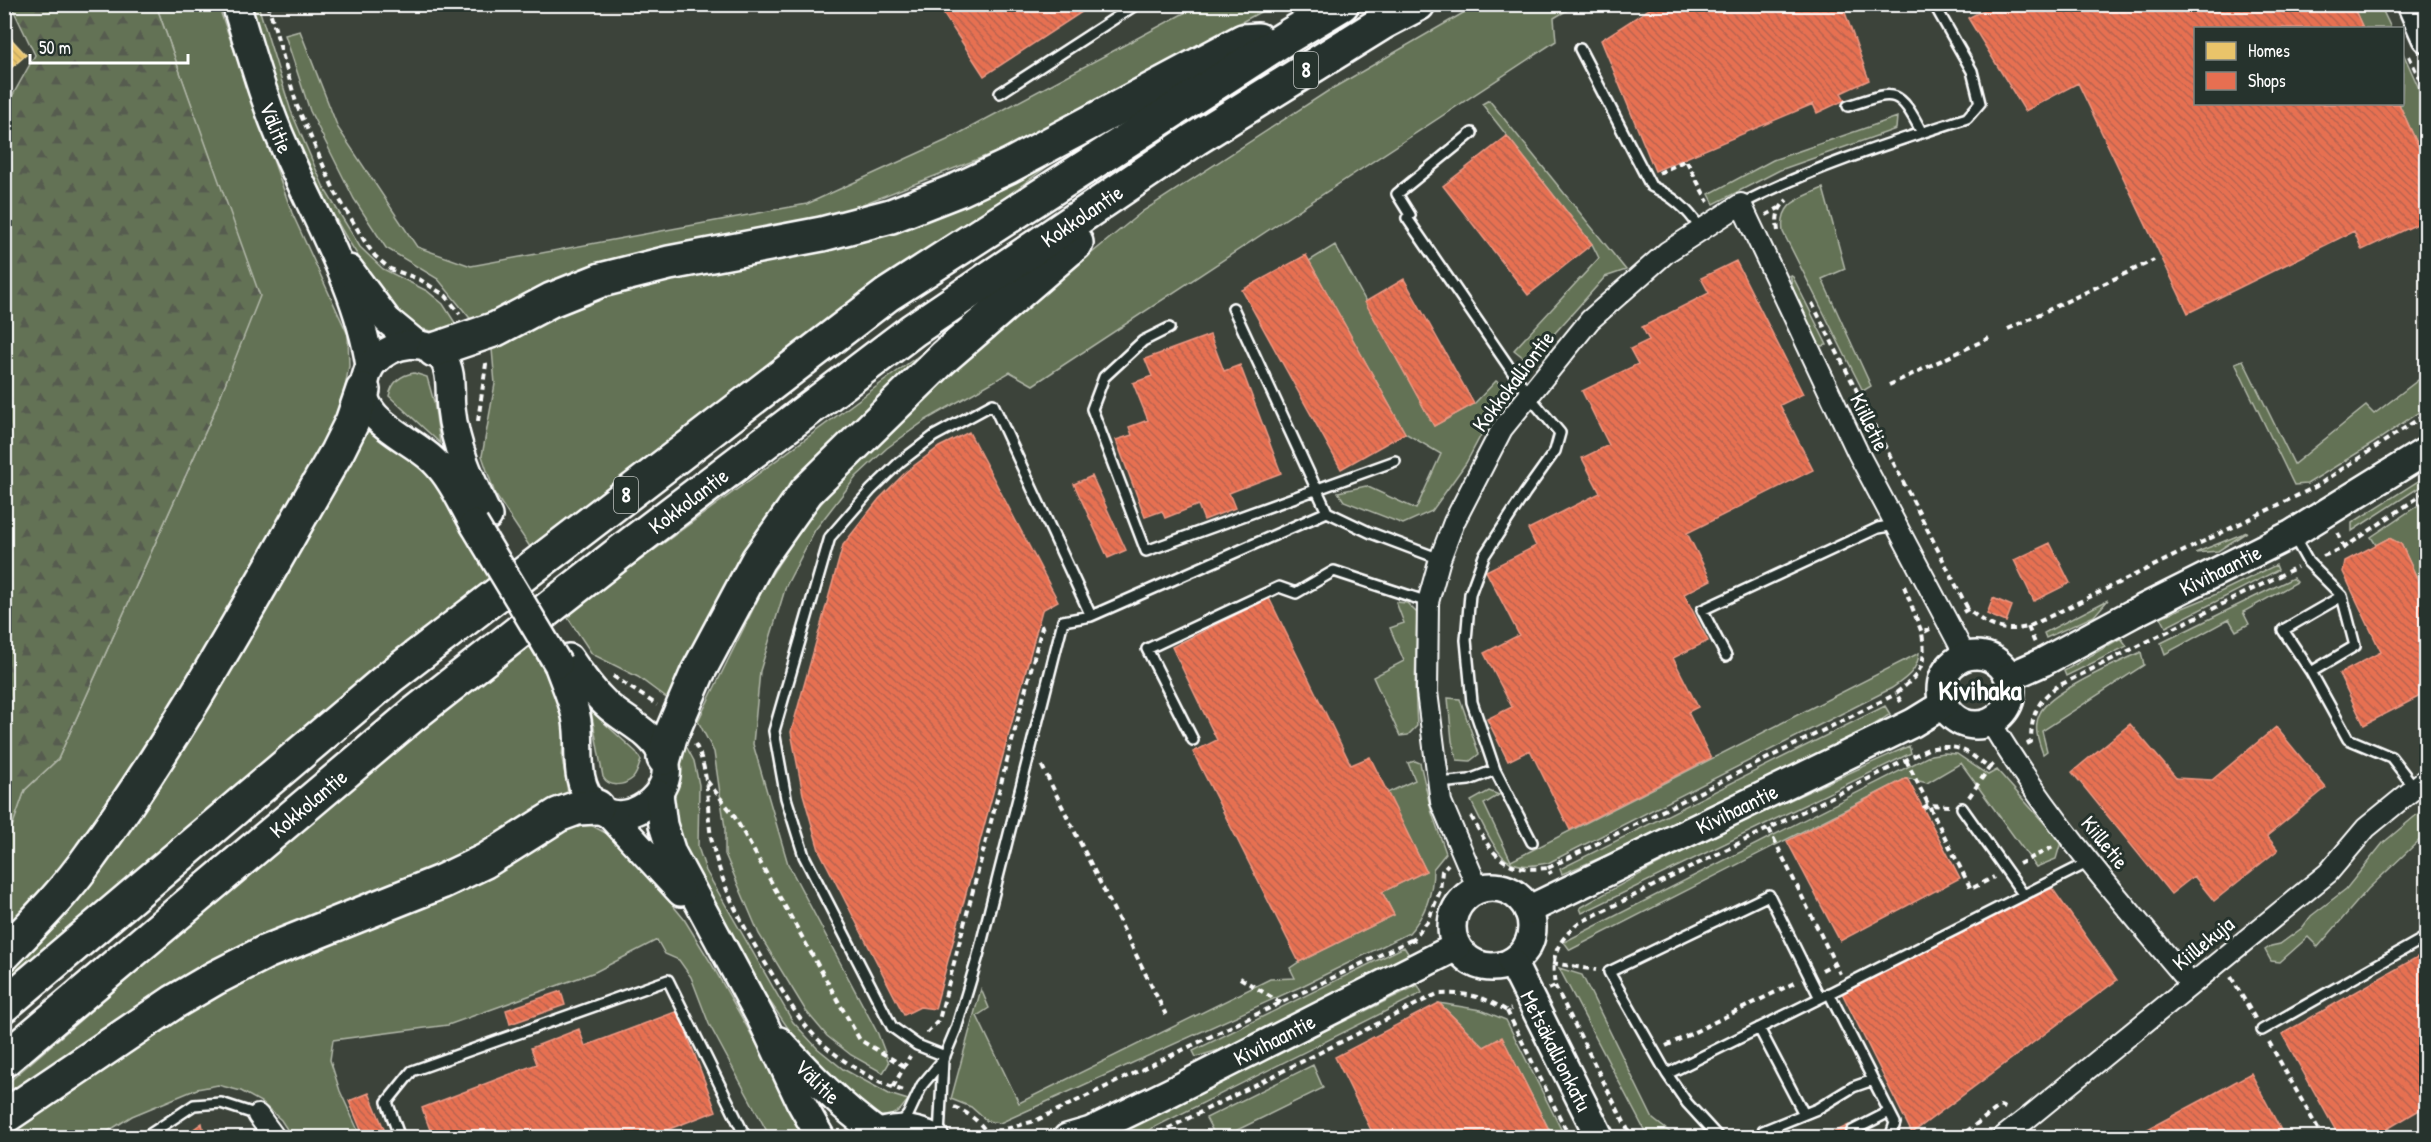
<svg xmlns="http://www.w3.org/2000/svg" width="2431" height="1142" font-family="'Patrick Hand',sans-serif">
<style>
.green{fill:#647254;stroke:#b2b8aa;stroke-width:1.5}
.forest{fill:url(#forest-firs);stroke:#b2b8aa;stroke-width:1.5}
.homes{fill:url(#homes-back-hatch);stroke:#f0d697;stroke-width:1.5}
.shops{fill:url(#shops-back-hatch);stroke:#ee9a85;stroke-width:1.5}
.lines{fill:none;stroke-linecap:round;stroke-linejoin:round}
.lane-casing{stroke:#fff;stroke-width:14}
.street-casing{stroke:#fff;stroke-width:24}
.secondary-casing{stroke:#fff;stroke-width:32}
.highway-casing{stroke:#fff;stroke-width:38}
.path{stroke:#fff;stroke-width:4;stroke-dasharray:6 4.5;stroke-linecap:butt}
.lane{stroke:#26332d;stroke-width:9}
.street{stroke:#26332d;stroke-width:20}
.secondary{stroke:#26332d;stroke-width:27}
.highway{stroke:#26332d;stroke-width:33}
.secondary-bridge-casing{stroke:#fff;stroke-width:32;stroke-linecap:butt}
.secondary-bridge{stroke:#26332d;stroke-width:27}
.labels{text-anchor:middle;stroke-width:6;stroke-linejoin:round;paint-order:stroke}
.shield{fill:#26332d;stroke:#bec2c0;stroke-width:1.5}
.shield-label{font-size:21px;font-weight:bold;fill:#fff}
.street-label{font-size:22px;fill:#fff;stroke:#26332d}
.district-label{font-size:28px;font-weight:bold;fill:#fff;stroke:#26332d}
</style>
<defs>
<pattern id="forest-firs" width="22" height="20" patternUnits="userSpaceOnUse" patternTransform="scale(1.5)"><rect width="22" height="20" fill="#647254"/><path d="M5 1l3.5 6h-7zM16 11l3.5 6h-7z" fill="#565b4f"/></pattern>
<pattern id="homes-back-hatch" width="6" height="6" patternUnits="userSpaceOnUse" patternTransform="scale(1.5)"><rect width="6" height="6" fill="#e9c46a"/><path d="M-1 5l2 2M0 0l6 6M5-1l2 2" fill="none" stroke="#c2a662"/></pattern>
<pattern id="shops-back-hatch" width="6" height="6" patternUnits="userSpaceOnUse" patternTransform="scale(1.5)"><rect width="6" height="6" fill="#e76f51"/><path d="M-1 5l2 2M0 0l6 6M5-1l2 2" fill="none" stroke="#b86450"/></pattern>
</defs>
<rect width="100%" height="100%" fill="#3c433a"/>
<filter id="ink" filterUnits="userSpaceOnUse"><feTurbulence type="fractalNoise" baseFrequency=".0167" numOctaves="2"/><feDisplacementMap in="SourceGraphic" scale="12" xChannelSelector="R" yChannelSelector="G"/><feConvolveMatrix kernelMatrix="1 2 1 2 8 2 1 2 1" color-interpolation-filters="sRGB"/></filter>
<g filter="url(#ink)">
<!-- green -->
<path class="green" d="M 156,5 L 218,5 L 292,213 L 348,335 L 349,366 L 341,409 L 319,459 L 150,751 L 67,865 L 5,939 L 4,847 L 25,790 L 58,759 L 212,417 L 259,296 Z
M 250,5 L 258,5 L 291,111 L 324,188 L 360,247 L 383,269 L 427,291 L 443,304 L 459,329 C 440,333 423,333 407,320 C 392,308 381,289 370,274 C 313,192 276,101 250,5 Z
M 1199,5 L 1273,5 L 1019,143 L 802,228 L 555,281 L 473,322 L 438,279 L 386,248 L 354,199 L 310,111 L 285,35 L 300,31 L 338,128 L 417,247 L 471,266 L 807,204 L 947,140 Z
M 1477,5 L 1576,5 L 1554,18 L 1556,41 L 1033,385 L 1010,372 L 926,420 L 887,448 L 856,477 L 815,530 L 786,586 L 760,671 L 753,744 L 788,864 L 878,1034 L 889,1063 L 883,1073 L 851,1055 L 827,1036 L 806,1011 L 759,934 L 725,854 L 725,828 L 714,752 L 698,721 L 766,583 L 809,517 L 889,428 L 1009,321 L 1143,211 L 1328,91 Z
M 2352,5 L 2380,5 L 2391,28 L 2363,28 Z
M 2403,53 L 2426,104 L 2426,163 L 2399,104 L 2402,104 Z
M 1489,100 L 1626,270 L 1605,277 L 1529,362 L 1514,350 L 1599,258 L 1592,244 L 1482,104 Z
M 1897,117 L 1896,129 L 1780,170 L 1714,204 L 1709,194 L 1773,160 Z
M 1075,146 L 530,547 L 495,494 L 482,456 L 495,384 L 492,349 L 605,292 Z
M 1823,188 L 1845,269 L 1822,279 L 1871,386 L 1863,391 L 1783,232 C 1779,202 1800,199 1823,188 Z
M 1335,245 L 1434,426 L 1474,404 L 1496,381 L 1506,388 L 1466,463 L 1432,511 L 1403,524 L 1344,501 L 1338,492 L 1366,486 L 1416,509 L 1441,454 L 1405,433 L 1309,261 Z
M 1790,275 L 1793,277 L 1827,345 L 1822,346 L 1817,343 L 1796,302 Z
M 948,334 L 914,376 L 669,700 L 638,677 L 592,654 L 566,615 Z
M 2243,360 L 2294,464 L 2366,406 L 2374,414 L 2426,374 L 2426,407 L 2372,444 L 2307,484 L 2294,485 L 2235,363 Z
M 414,373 L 427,377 L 434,402 L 440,443 L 389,396 C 392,382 400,375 414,373 Z
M 366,430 L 418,463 L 457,507 L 493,578 L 256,769 L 5,981 L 5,978 L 83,886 Z
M 2426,476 L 2426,483 L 2352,531 L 2352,523 Z
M 2426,500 L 2426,597 L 2401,544 L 2389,538 L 2376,545 L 2371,537 Z
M 2247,532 L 2218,551 L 2195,553 Z
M 2276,565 L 2278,570 L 2166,627 L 2161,617 L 2212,596 Z
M 2293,578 L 2297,582 L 2243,612 L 2249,624 L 2236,631 L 2229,619 L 2165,654 L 2161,643 Z
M 2108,600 L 2094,616 L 2046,638 L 2044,633 Z
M 1396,602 L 1407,603 L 1417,613 L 1415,686 L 1417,726 L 1408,735 L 1400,736 L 1373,677 L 1404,661 L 1390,628 L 1404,623 Z
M 2121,638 L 2127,646 L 2066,676 L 2064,671 Z
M 527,642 L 547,676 L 565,720 L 562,758 L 569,798 L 5,1109 L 5,1086 L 19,1073 L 216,903 Z
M 2141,652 L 2144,665 L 2042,731 L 2047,751 L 2043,754 C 2038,740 2033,727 2040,713 C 2049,692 2118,663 2141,652 Z
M 1919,653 C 1918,671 1905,679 1892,688 L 1548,863 C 1535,865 1523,868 1510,862 C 1495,855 1479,816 1471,801 L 1489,791 L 1499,795 L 1484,804 L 1511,861 Z
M 1448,698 L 1460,699 L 1479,754 L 1470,761 L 1457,760 L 1452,741 Z
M 1885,706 L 1890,714 L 1865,731 L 1607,855 L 1562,874 L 1560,869 Z
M 591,711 L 636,752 L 641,760 C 639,766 637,774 633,778 C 624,786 609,788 603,777 Z
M 686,746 L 694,761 L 699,785 L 698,847 L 706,871 L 793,1022 L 817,1048 L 843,1069 L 889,1094 L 908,1100 L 900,1110 L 890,1116 L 878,1116 L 820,1075 L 760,987 L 674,833 L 669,803 L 674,777 Z
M 1909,746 L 1911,753 L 1582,913 L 1580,908 C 1685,846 1798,796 1909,746 Z
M 1944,753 L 1957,754 L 1988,775 L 1997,770 L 2061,842 L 2056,859 L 2036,867 L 1961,763 L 1927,783 L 1907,778 L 1570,950 L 1564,942 L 1931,755 Z
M 1415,761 L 1420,763 L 1431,810 L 1446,853 L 1433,869 C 1433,894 1426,914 1409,933 L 1300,987 L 1000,1123 L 987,1121 L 971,1107 L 951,1099 L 981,989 L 989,1008 L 977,1016 L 1019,1103 L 1270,979 L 1295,978 L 1290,968 L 1299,962 L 1394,915 L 1382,892 L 1426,871 L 1387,793 L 1415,780 L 1408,763 Z
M 2426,807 L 2426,834 L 2368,889 L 2318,947 L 2308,937 L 2280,962 L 2271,961 L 2265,950 L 2271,946 L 2280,944 L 2302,928 L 2311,916 L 2346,889 L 2383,843 Z
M 591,825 L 620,841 L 684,919 L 711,963 L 809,1137 L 770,1137 L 709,1024 L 691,977 L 679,960 L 665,954 L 657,940 L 595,972 L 448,1025 L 333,1040 L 330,1060 L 340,1091 L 361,1137 L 292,1137 L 281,1120 L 261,1102 L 241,1091 L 218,1085 L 197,1089 L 132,1116 L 99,1137 L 5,1138 L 4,1135 L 158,1024 L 271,966 L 455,895 L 561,829 Z
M 1404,947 L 1409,955 L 1241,1043 L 1196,1057 L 1193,1051 Z
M 1559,968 L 1582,975 L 1653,1119 L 1676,1137 L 1648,1137 Z
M 1418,985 L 1422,993 L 1135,1137 L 1107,1138 Z
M 1439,1003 L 1481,1010 L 1506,1020 L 1565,1137 L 1553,1137 L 1502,1038 L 1484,1047 Z
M 1313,1065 L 1323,1088 L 1223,1137 L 1216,1137 L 1206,1118 Z"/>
<!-- forest -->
<path class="forest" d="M 11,5 L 156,5 L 260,296 L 212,417 L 58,759 L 25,790 L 5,847 L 4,111 L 35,55 Z"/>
<!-- homes -->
<path class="homes" d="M 4,31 L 26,55 L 4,74 Z"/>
<!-- shops -->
<path class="shops" d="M 937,4 L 1094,4 L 984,76 Z
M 1657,4 L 1842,4 L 1869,80 L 1841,93 L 1845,100 L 1817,113 L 1813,104 L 1655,171 L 1601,40 Z
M 1995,4 L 2352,4 L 2363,28 L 2196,28 L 2196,104 L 2399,104 L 2426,163 L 2426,220 L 2362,250 L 2354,231 L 2188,313 L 2078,83 L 2025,111 L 1968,18 Z
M 1507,136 L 1592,244 L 1528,295 L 1443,186 Z
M 1306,255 L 1405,433 L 1341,469 L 1242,290 Z
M 1736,261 L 1803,394 L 1780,405 L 1813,470 L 1687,533 L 1711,580 L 1684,594 L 1708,641 L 1673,658 L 1698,707 L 1688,712 L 1711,758 L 1570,830 L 1530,750 L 1508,761 L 1487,719 L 1512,707 L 1484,653 L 1519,635 L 1486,571 L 1536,546 L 1528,529 L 1600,493 L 1582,458 L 1609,445 L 1582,391 L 1638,364 L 1630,349 L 1649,340 L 1642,327 L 1709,293 L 1701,278 Z
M 1404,279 L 1474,404 L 1434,426 L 1365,302 Z
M 1210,335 L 1224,371 L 1240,365 L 1281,473 L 1229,493 L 1235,508 L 1204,520 L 1198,505 L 1165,518 L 1162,511 L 1145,517 L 1116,440 L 1132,435 L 1129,427 L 1148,420 L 1133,383 L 1152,376 L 1145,359 Z
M 969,432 L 1058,601 L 1042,610 L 935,1009 L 920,1007 L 904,1015 L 819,850 L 803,794 L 791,732 L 843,545 L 879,499 L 907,471 L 939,447 Z
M 1092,476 L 1126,550 L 1108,558 L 1074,484 Z
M 2389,538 L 2401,544 L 2426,597 L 2426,693 L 2364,725 L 2339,674 L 2381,652 L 2343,572 L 2345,561 Z
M 2050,543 L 2070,583 L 2034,601 L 2014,560 Z
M 1269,598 L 1351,765 L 1370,757 L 1426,871 L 1382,892 L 1394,915 L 1299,962 L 1193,752 L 1217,740 L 1172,647 Z
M 1993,598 L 2012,606 L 2006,622 L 1987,614 Z
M 2130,724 L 2176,778 L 2212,780 L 2276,727 L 2326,788 L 2267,836 L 2278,850 L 2214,901 L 2194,876 L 2171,894 L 2072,772 Z
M 1907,778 L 1960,878 L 1840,941 L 1787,841 Z
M 2052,888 L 2117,980 L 1912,1133 L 1842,993 Z
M 2426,952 L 2426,1106 L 2372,1138 L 2340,1138 L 2282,1034 Z
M 561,991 L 565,1005 L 510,1024 L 506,1010 Z
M 1439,1003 L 1484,1047 L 1502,1037 L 1553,1138 L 1375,1138 L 1335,1057 Z
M 678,1011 L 716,1111 L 646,1138 L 433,1138 L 422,1108 L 537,1064 L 531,1048 L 579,1029 L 585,1046 Z
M 2251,1073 L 2285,1138 L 2131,1138 L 2208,1097 Z
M 369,1093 L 384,1129 L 364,1137 L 349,1101 Z
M 202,1123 L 205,1138 L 181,1138 Z
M 1849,1125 L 1855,1138 L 1822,1138 Z"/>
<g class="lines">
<defs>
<path id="lane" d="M 1580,49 L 1651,186 C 1672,196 1687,208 1700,228
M 1000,93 L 1137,4
M 1848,106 C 1894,91 1898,86 1922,133
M 1472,133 L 1397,194 L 1410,215 L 1407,218 L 1529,396 L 1560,433 L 1555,451 L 1525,493 L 1484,556 L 1470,594 L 1466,640 L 1472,702 L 1495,770 L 1532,842
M 1741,204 C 1813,167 1890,143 1967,118 L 1980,103 L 1972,71 L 1934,4
M 1233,308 L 1327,512 L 1371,533 L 1440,559
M 1169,328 L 1143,341 L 1104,377 L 1092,409 L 1146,551 L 1395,461
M 2294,537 L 2308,562 L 2342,596 L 2355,646 L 2311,672
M 2342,596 L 2283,630 L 2311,672 L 2348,739 L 2391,757 L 2415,788
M 1726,656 L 1702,610 L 1878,528 L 1895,525
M 1193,740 L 1147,649 L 1279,587 L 1296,593 L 1334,571 L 1428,602
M 1439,783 L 1469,780 L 1495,770
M 1962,808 L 2023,894
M 1829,993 L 1895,1123 L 1890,1138
M 1759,1028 L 1804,1114
M 2262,1030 L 2426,937
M 945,1056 L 917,1045 L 892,1027 L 804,856 L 786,798 L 774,731 L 830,537 L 871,490 L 900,462 L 934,436 L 993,404 L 1091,616
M 1667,1074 L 1609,972 L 1769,895 L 1820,998 L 2089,862
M 900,1124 L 908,1115 L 922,1085 L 943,1060 L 956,1029 L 978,956 L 1063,621 L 1091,616 L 1327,512
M 1852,1131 L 1889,1112
M 939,1136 L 943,1060
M 144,1138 L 194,1105 L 221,1103 L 258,1115
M 400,1138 L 387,1102 L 412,1071 L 668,980 L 746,1138
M 1719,1138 L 1687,1103 L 1667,1074 L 1820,998
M 1759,1138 L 1763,1131 L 1817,1109 L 1853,1087 L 1873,1080"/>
<path id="street" d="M 1991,723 C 2047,817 2120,900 2191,984
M 1478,889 L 1441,802 L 1427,692 L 1428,602 L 1440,559 L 1454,522 L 1502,429 L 1590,320 L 1667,252 L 1741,204 L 1858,453 L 1966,657
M 258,1115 L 275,1138
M 2002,1138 L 2029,1117 L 2328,873 L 2366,828 L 2426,779"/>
<g id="secondary">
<path id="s1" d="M 236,4 C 251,53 264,102 285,148 C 315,217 359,290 370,366"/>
<path d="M 2411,4 L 2426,38"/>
<path d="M 349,269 L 387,320 L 416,344"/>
<path d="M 474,524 C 462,503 452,479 435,462 C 414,439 354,420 365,381 C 367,373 369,366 375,361 C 393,343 426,336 443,359 C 453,372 449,393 451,408 C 455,447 471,481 488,516"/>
<circle cx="1976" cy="690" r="35"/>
<path d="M 558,664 C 564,681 572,698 576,716 C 583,745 571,779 594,804 C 622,835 681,793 663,756 C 652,731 625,722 606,704 C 591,690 580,674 569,658"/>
<path id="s2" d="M 2009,677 L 2043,662 L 2132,614 L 2292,534 L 2426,451"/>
<path d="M 659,794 L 663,825 L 672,853 L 763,1022 L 800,1101 L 821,1138"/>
<path d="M 609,814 L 681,892"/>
<circle cx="1492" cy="927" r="40"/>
<path id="s3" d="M 1528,910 L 1913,723 L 1944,704"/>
<path id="s4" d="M 1512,962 L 1600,1138"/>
<path id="s5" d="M 779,1041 C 810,1075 840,1106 878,1133"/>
<path d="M 870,1138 C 892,1125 913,1128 935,1138"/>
<path id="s6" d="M 1067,1138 L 1091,1131 L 1171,1092 L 1456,947"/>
</g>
<g id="highway">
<path d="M 434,350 L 496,329 L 551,300 L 601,280 L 669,263 L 822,234 L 891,216 L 960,189 L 1009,166 L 1243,41 L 1258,40"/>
<path d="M 664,758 L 670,737 L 697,674 L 758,560 L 807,491 L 944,357 L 1076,243"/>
<path d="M 4,954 C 35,922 66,891 91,855 C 184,728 258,588 337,452 L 352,422 L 363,390"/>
<path d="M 4,1005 L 390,677 L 887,295 L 1287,37 L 1342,4"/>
<path id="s7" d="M 4,1060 L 414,714 L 622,551 L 913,330 L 1195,139 L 1382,23 L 1418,4"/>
<path d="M 4,1117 L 174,1002 L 215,978 L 266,952 L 441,882 L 485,861 L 558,815 L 577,808 L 597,807"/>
</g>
</defs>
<!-- lane casing -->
<use href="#lane" class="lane-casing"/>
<!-- street casing -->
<use href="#street" class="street-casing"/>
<!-- secondary casing -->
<use href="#secondary" class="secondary-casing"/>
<!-- highway casing -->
<use href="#highway" class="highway-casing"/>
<!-- path -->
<path class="path" d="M 268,4 L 297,106 L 335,192 L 367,245 L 375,256 L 390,269 L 419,279 L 446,296 L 460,314
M 2409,56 L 2426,93
M 1659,173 L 1686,160 L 1708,202
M 1766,215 L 1779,208
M 1778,231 C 1776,218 1777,209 1787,200
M 1812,303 L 1968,609
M 2008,329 L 2154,260
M 1889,385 L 1989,338
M 478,421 L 486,364 L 485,360
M 2338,533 L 2344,548
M 2323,556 L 2344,548 L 2426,492
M 1904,586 L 1922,633
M 1963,612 L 1968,609 C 1987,626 2002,633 2028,627 L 2315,487 L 2426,414
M 2028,627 L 2035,643
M 613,676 L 657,705
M 1901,702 L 1896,693 C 1921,674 1927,665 1922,633 L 1930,629
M 695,744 C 712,775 705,809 712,842 C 723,892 747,934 774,977 C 788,1001 801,1024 822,1043 C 844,1063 875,1082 904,1091
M 2027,744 L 2031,742 C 2031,718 2036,702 2056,687 L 2297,567
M 1906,760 L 1971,889 L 1994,877
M 1042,766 L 1166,1015
M 707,781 L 733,814 L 860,1040 L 904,1066
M 1969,797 L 1989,768
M 1923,808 L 1928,805 L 1950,806
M 1471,816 C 1491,853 1502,873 1548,868 L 1551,874
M 1769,829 L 1840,974
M 2019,864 L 2053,847
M 1548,868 L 1896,694
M 1414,942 L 1413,939 L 1428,921 L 1440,891 L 1442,871 L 1448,864
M 2186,947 L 2205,947
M 1552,963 L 1596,970
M 1822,970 L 1835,963
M 2231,977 L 2256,1020
M 1240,978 L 1281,1003
M 1555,986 L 1632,1138
M 1549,989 L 1555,986 C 1551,956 1555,945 1577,924 L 1928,749 C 1959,743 1965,750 1989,768 L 1995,763
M 1507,1011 L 1570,1138
M 927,1033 L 939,1020 L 1042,627 L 1048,625
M 2269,1042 L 2323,1138
M 1666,1046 L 1796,982
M 893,1087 L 910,1056
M 954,1107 C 969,1113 982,1123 990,1138
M 986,1131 L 1002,1130 L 1035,1121 L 1413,939
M 1149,1138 L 1437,994 C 1468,993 1481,995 1507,1011 L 1511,1009
M 1958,1138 L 2000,1106 L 2009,1109"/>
<!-- lane -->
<use href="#lane" class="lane"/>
<!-- street -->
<use href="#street" class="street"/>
<!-- secondary -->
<use href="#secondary" class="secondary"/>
<!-- highway -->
<use href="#highway" class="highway"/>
<defs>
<path id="secondary-bridge" d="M 474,524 L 558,664"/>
</defs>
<!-- secondary-bridge casing -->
<use href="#secondary-bridge" class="secondary-bridge-casing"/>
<!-- secondary-bridge -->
<use href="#secondary-bridge" class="secondary-bridge"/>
</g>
</g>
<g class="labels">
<!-- shield labels -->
<g class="shield">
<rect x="1294" y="52" width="24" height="36" rx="4.5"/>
<rect x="614" y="477" width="24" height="36" rx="4.5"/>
</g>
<g class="shield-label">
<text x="1306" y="77">8</text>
<text x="626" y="502">8</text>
</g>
<!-- street labels -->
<g class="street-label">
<text dy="8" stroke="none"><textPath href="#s1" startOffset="130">Välitie</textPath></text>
<text dy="8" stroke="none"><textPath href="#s7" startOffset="1370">Kokkolantie</textPath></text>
<text transform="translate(1513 381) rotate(-53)" y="8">Kokkokalliontie</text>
<text transform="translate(1870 422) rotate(64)" y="8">Kiilletie</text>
<text dy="8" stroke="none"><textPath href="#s7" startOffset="884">Kokkolantie</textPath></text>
<text dy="8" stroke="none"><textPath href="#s2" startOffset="237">Kivihaantie</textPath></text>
<text dy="8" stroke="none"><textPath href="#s7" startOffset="398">Kokkolantie</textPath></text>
<text dy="8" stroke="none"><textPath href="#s3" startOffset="232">Kivihaantie</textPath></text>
<text transform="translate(2105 842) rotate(51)" y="8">Kiilletie</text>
<text transform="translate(2203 943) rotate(-39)" y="8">Kiillekuja</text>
<text dy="8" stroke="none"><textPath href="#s6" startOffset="230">Kivihaantie</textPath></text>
<text dy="8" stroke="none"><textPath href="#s4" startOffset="99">Metsäkallionkatu</textPath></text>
<text dy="8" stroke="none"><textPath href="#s5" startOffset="56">Välitie</textPath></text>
</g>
<!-- district labels -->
<g class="district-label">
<text x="1980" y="700">Kivihaka</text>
</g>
</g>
<!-- margin -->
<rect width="2431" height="1142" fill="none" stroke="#26332d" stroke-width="24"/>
<rect x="12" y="12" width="2407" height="1118" fill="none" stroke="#fff" stroke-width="2" filter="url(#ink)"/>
<!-- legend -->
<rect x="2194" y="27" width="210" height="78" fill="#26332d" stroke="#7d8581" stroke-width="1.5"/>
<rect x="2206" y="42" width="30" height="18" fill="#e9c46a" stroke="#7d8581" stroke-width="1.5"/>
<text x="2248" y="57" font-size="18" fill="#ffffff">Homes</text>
<rect x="2206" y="72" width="30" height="18" fill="#e76f51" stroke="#7d8581" stroke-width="1.5"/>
<text x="2248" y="87" font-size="18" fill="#ffffff">Shops</text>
<!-- scale -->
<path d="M30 54v9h158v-9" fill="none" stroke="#ffffff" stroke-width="3"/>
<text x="39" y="54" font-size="18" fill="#ffffff" stroke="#26332d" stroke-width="4.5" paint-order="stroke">50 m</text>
</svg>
